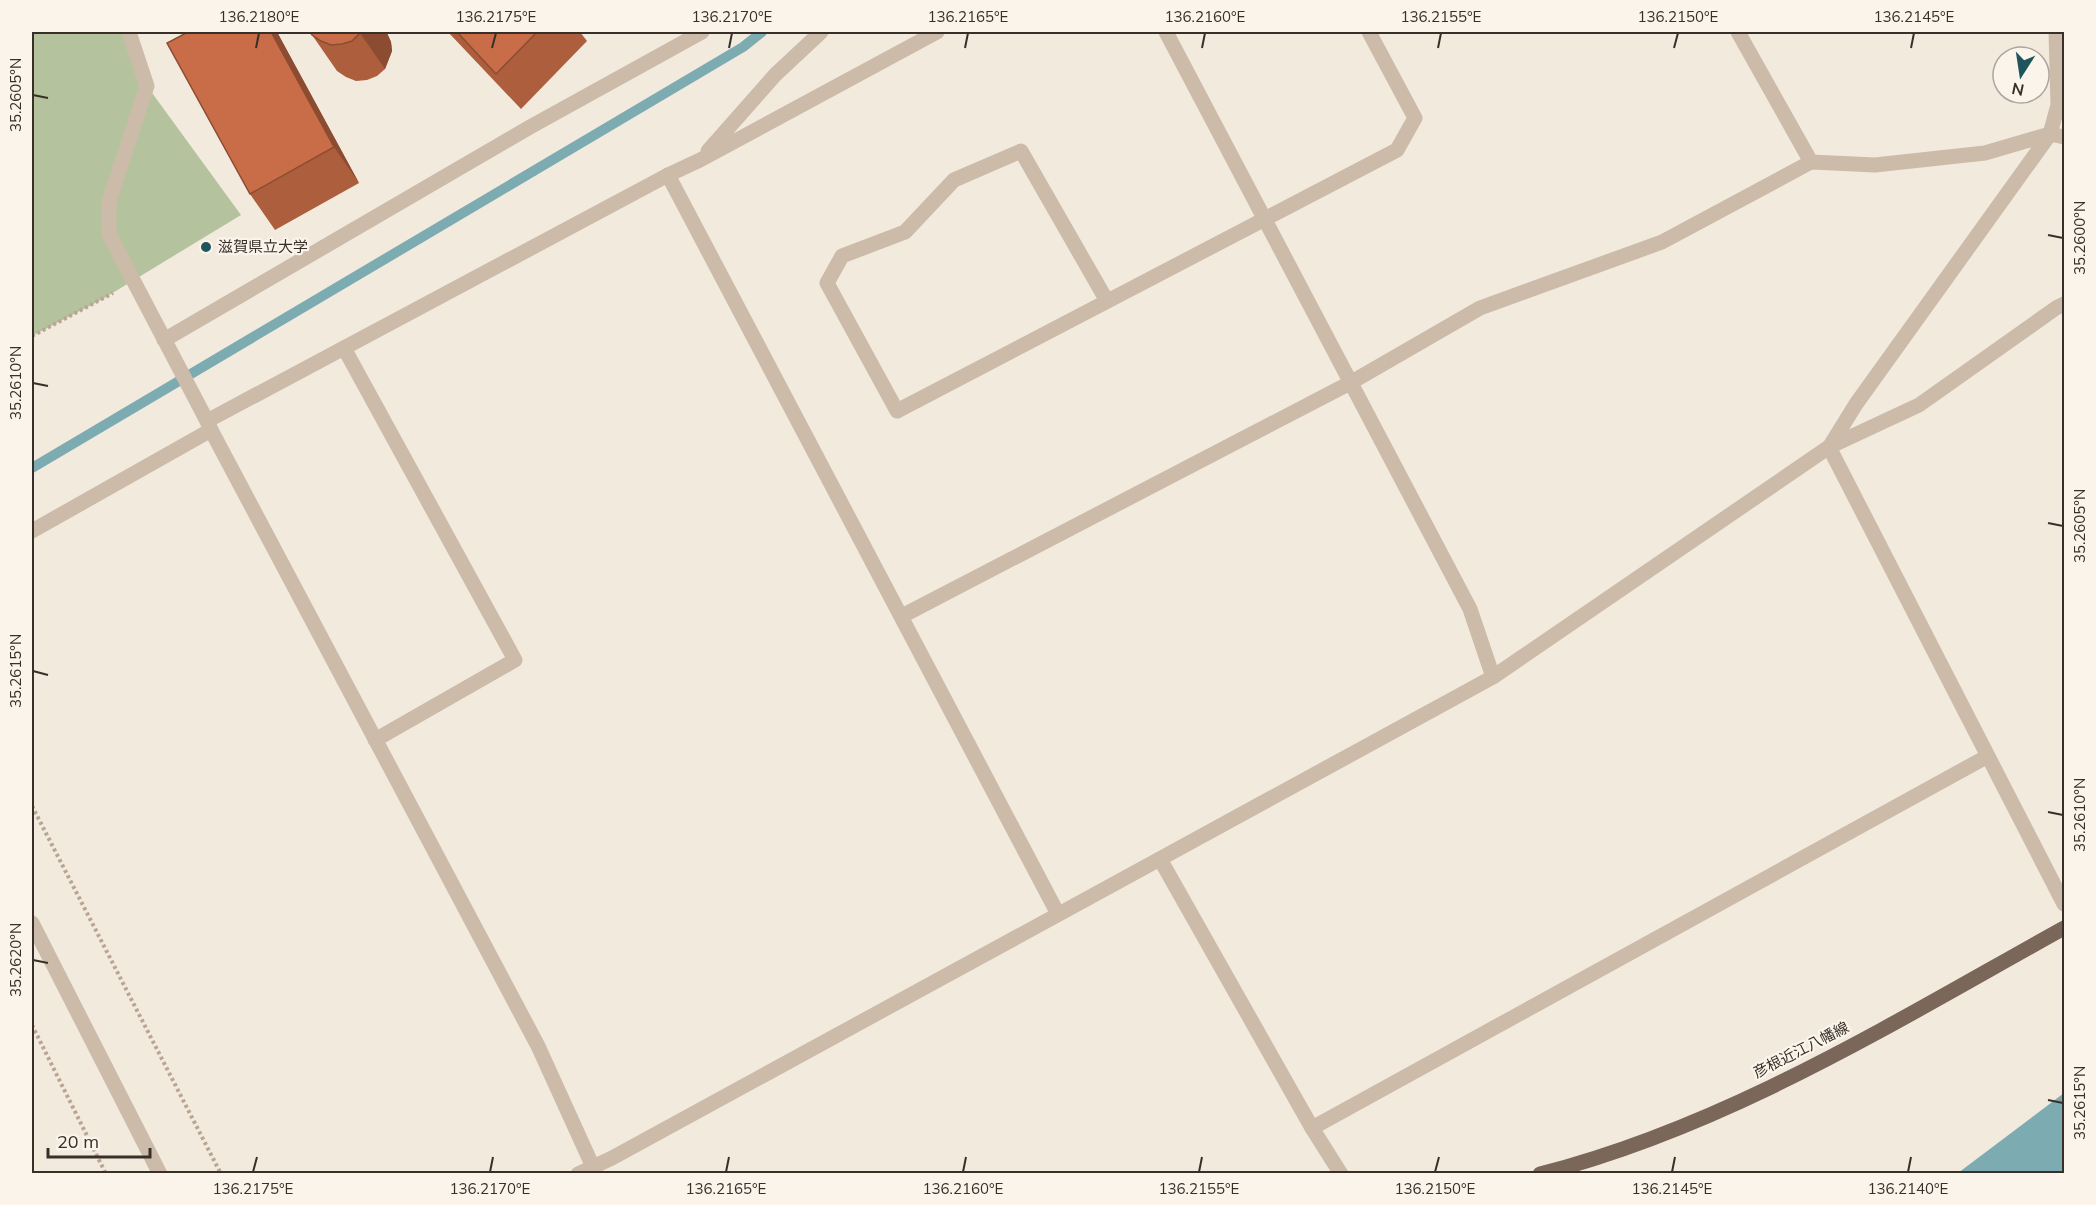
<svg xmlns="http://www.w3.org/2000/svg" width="2096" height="1205" font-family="Mulish,'Noto Sans JP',sans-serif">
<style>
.grass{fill:#b4c39d}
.water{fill:#7cacb1}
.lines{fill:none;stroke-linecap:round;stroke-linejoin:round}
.stream{stroke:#7cacb1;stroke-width:10}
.path{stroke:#b8a593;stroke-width:4;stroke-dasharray:3 3;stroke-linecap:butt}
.service{stroke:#ccbba9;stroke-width:15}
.minor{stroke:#ccbba9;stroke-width:15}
.tertiary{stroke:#ccbba9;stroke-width:15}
.primary{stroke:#7b675a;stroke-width:15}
.wall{fill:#ac5e3d}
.shaded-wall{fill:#8c4c32}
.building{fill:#c86d47;stroke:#8c4c32;stroke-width:1.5}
.ticks{fill:none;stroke:#392f29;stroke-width:2}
.poi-dot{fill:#1e545b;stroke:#faf4eb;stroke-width:2}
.labels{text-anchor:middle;stroke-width:4.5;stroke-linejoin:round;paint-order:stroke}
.poi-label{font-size:15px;fill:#392f29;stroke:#faf4eb;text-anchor:start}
.street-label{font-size:15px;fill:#392f29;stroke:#faf4eb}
.neatline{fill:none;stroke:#392f29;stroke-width:2}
.ticks-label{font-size:15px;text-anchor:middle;fill:#392f29}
</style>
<rect width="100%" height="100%" fill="#f3eade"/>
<!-- grass -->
<path class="grass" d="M 32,32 L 129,32 L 147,86 L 241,215 L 101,300 L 32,336 Z"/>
<!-- water -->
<path class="water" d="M 2064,1093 L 2064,1173 L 1958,1173 Z"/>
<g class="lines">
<!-- stream -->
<path class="stream" d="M 32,468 L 743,47 L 762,32"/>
<!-- path -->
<path class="path" d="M 32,336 L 113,293
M 32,806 L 221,1174
M 32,1025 L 106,1174"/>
<!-- service -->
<path class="service" d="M 129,32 L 147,86 L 109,201 L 109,234 L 207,421
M 164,340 L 530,127 L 702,32
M 1829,447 L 2064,904
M 1341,1174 L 1312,1128 L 1988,756"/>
<!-- minor -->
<path class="minor" d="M 1166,32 L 1470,609 L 1493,677
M 1738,32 L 1811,162
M 668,175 L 1058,914
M 1107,301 L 1021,151 L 954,180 L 905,232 L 842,256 L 827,283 L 897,411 L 1397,150 L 1415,118 L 1369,32
M 344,348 L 515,660 L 375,740
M 211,430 L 538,1046 L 593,1167
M 1830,446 L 1856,404 L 2050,134 L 2058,105 L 2056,32
M 902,616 L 1350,383 L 1480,308 L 1662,242 L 1811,162 L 1875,165 L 1985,153 L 2050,134 L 2064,137
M 1160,859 L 1312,1128
M 578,1174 L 612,1158 L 1493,677 L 1829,447 L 1919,405 L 2056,308 L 2064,304"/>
<!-- tertiary -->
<path class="tertiary" d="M 708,151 L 775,75 L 821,32
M 32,531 L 211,430 L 207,421 L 668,175 L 700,160 L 937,32
M 32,923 L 160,1174"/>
<!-- primary -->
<path class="primary" d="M 1540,1174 C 1728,1126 1896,1021 2064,928"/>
</g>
<!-- wall -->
<path class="wall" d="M 277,32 L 359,183 L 275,230 L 250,194 Z
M 310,32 L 387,33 L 391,42 L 392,51 L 385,69 L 377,76 L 367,80 L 356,81 L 346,77 L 337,71 Z
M 448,32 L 580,32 L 587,41 L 521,109 Z"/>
<!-- shaded-wall -->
<path class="shaded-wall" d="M 271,32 L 277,32 L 359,183 L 334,147 Z
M 361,32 L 386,32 L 387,33 L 391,42 L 392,51 L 385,69 L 360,33 Z"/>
<!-- building -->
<path class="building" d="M 188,32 L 271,32 L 334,147 L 250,194 L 167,43 Z
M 310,32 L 361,32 L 352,41 L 342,44 L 331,45 L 321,41 L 312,35 Z
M 457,32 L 537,32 L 496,74 Z"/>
<!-- ticks -->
<path class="ticks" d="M 256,48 L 259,33M 492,48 L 496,33M 729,48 L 732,33M 965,48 L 968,33M 1202,48 L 1205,33M 1438,48 L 1441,33M 1674,48 L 1678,33M 1911,48 L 1914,33M 33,95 L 48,98M 2048,235 L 2063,238M 33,383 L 48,386M 2048,523 L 2063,526M 33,671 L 48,675M 2048,812 L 2063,815M 33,960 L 48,963M 2048,1100 L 2063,1103M 253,1172 L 257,1157M 490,1172 L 493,1157M 726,1172 L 729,1157M 963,1172 L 966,1157M 1199,1172 L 1202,1157M 1435,1172 L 1439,1157M 1672,1172 L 1675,1157M 1908,1172 L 1911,1157"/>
<!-- markers -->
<circle class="poi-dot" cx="206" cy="247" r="6"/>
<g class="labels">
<!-- poi labels -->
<g class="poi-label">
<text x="218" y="252">滋賀県立大学</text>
</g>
<!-- street labels -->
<g class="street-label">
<text transform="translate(1801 1050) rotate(-27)" y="5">彦根近江八幡線</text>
</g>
</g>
<!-- border -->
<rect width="2096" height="1205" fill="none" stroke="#faf4eb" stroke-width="66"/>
<!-- north arrow -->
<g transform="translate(2021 75) rotate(192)"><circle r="28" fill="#faf4eb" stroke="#ada59d" stroke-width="1.5"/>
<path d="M0-4.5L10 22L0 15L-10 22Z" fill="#1e545b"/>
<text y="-9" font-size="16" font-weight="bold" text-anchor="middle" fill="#392f29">N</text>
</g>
<!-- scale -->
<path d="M48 1148v9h102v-9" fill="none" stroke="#392f29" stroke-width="3"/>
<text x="57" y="1148" font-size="18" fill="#392f29" stroke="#faf4eb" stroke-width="4.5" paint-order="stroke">20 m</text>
<rect x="33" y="33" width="2030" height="1139" class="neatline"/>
<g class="ticks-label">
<text x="259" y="22">136.2180°E</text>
<text x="496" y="22">136.2175°E</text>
<text x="732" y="22">136.2170°E</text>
<text x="968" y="22">136.2165°E</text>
<text x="1205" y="22">136.2160°E</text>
<text x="1441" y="22">136.2155°E</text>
<text x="1678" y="22">136.2150°E</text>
<text x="1914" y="22">136.2145°E</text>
<text transform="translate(16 95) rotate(-90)" y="5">35.2605°N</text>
<text transform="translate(2080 238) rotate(-90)" y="5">35.2600°N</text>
<text transform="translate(16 383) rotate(-90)" y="5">35.2610°N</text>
<text transform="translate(2080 526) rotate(-90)" y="5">35.2605°N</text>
<text transform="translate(16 671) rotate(-90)" y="5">35.2615°N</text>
<text transform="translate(2080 815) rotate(-90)" y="5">35.2610°N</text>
<text transform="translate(16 960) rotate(-90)" y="5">35.2620°N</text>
<text transform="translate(2080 1103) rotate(-90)" y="5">35.2615°N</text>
<text x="253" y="1194">136.2175°E</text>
<text x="490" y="1194">136.2170°E</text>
<text x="726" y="1194">136.2165°E</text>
<text x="963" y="1194">136.2160°E</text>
<text x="1199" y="1194">136.2155°E</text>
<text x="1435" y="1194">136.2150°E</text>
<text x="1672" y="1194">136.2145°E</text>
<text x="1908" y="1194">136.2140°E</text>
</g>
</svg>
